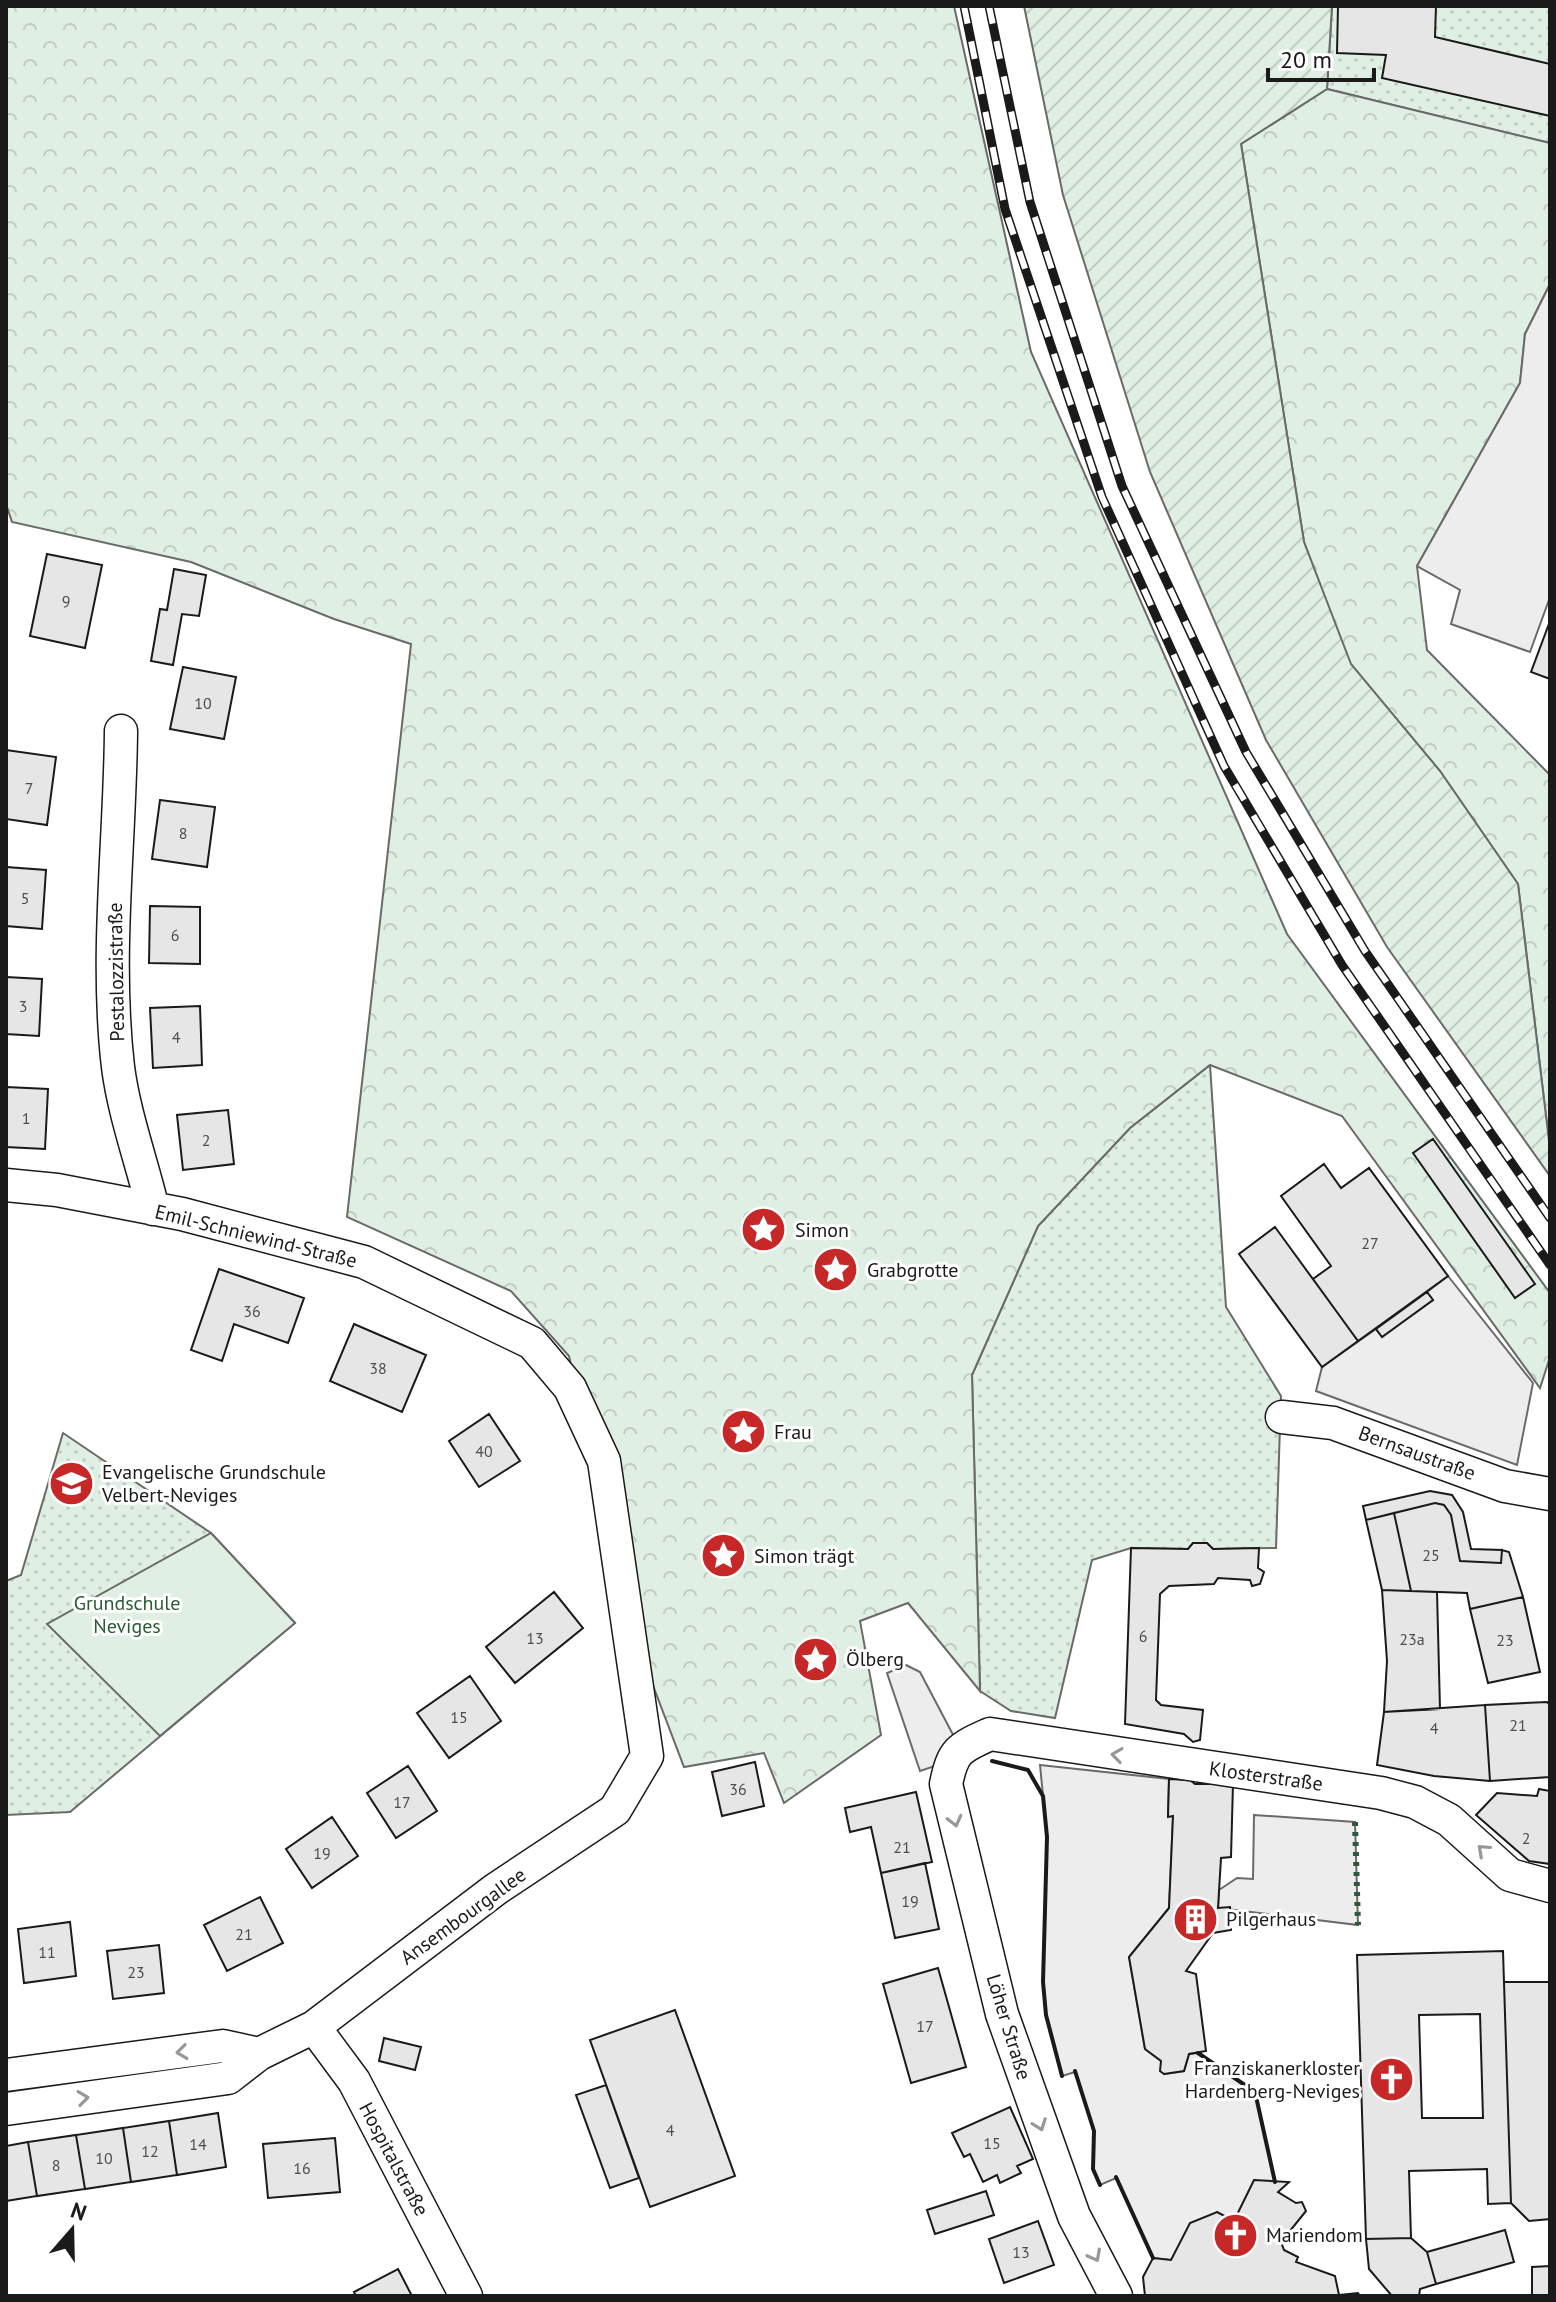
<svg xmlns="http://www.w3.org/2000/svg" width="1556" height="2302" font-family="'PT Sans',sans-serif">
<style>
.grass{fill:url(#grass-dots);stroke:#6a6a6a;stroke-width:2}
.forest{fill:url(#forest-crowns);stroke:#6a6a6a;stroke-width:2}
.garden{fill:url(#garden-furrows);stroke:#6a6a6a;stroke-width:2}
.pitch{fill:#e0efe3;stroke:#6a6a6a;stroke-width:2}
.parking{fill:#ededed;stroke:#6a6a6a;stroke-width:2}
.building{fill:#e6e6e6;stroke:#1a1a1a;stroke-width:2;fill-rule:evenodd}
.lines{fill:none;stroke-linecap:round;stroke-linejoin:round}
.street-casing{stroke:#1a1a1a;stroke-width:35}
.street{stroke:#fff;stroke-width:32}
.rail-casing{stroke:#1a1a1a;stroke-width:9}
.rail{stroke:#fff;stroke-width:6;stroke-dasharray:18;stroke-linecap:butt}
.hedge{stroke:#2b5a34;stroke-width:6;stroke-dasharray:4 6;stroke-linecap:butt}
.wall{stroke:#1a1a1a;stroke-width:4}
.oneway{stroke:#989898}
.labels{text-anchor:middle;stroke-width:6;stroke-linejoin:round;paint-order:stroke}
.number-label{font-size:16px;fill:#4d4d4d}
.street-label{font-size:20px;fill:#1a1a1a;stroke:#fff}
.poi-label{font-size:20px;fill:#1a1a1a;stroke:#fff;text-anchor:start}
.park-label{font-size:20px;fill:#2b5a34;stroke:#fff}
</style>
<defs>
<pattern id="grass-dots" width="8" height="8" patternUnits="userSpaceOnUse" patternTransform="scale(2)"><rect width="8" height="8" fill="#e0efe3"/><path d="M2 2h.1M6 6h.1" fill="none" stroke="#c0ccc2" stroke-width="1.8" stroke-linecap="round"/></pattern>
<pattern id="forest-crowns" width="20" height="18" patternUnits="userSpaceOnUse" patternTransform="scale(2)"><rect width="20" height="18" fill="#e0efe3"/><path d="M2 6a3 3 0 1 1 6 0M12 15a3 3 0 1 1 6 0" fill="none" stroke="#c0ccc2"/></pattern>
<pattern id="garden-furrows" width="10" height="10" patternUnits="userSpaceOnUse" patternTransform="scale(2)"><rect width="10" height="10" fill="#e0efe3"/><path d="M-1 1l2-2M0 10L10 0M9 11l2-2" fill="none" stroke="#c0ccc2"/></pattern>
</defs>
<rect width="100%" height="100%" fill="#fff"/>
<!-- grass -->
<path class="grass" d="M 1332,6 L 1550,6 L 1550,143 L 1327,89 Z
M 1210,1065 L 1226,1307 L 1281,1396 L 1276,1548 L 1213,1549 L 1207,1543 L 1193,1543 L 1188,1549 L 1131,1548 L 1092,1560 L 1055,1718 L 1011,1711 L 980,1691 L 972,1375 L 1038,1226 L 1130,1128 Z
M 63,1433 L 211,1533 L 295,1623 L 70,1812 L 6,1815 L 6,1581 L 21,1575 Z"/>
<!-- forest -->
<path class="forest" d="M 6,6 L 954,6 L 1031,352 L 1287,934 L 1550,1293 L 1550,1357 L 1540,1388 L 1342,1116 L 1210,1065 L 1130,1128 L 1038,1226 L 972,1375 L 980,1691 L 908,1603 L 860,1621 L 881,1735 L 784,1803 L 764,1753 L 684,1767 L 622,1604 L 569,1356 L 511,1291 L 347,1217 L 411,644 L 334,619 L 191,562 L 12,522 L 6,504 Z
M 1327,89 L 1550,143 L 1550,284 L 1525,334 L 1520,383 L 1417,566 L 1427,650 L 1550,775 L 1550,1149 L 1518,884 L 1440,771 L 1350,664 L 1304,542 L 1241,144 Z"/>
<!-- garden -->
<path class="garden" d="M 1024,6 L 1332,6 L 1327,89 L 1241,144 L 1304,542 L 1351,664 L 1440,771 L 1518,884 L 1550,1149 L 1550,1176 L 1387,947 L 1266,740 L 1150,472 L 1063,195 Z"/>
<!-- pitch -->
<path class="pitch" d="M 211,1533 L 295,1623 L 160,1736 L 47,1624 Z"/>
<!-- parking -->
<path class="parking" d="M 1550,284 L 1550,597 L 1530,652 L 1451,624 L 1460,590 L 1417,566 L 1520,383 L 1525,334 Z
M 1448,1276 L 1533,1383 L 1517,1465 L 1316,1391 L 1322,1367 L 1376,1329 L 1382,1336 L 1433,1300 L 1427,1292 Z
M 906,1665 L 920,1672 L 960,1748 L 950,1761 L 920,1771 L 887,1673 Z
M 1040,1765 L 1169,1779 L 1168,1816 L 1173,1816 L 1169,1908 L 1129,1957 L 1145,2049 L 1161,2061 L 1164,2074 L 1184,2071 L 1189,2054 L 1198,2053 L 1255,2092 L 1275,2182 L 1254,2181 L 1234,2221 L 1217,2212 L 1171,2260 L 1153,2258 L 1116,2178 L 1100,2185 L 1093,2169 L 1094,2131 L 1075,2072 L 1062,2076 L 1046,2015 L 1043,1982 L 1047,1837 Z
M 1254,1815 L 1355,1822 L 1358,1925 L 1218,1908 L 1219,1890 L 1237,1878 L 1253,1879 Z"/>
<!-- building -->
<path class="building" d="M 1338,6 L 1436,6 L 1435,37 L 1550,64 L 1550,116 L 1382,78 L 1386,55 L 1337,53 Z
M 47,554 L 102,565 L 85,648 L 30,636 Z
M 174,569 L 206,575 L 199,616 L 182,614 L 173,665 L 151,661 L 160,609 L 167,610 Z
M 1550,621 L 1550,679 L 1531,672 Z
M 183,667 L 236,677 L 224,739 L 170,729 Z
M 6,750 L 56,757 L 47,825 L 6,819 Z
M 160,800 L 215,807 L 207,867 L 152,859 Z
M 6,867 L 46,870 L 42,929 L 6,926 Z
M 150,906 L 200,907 L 200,964 L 149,963 Z
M 6,977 L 42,979 L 39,1036 L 6,1034 Z
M 200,1006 L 202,1065 L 153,1068 L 150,1008 Z
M 6,1087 L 48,1089 L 45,1149 L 6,1147 Z
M 228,1110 L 234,1164 L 183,1170 L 177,1115 Z
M 1433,1139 L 1535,1284 L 1515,1298 L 1413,1153 Z
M 1324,1164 L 1341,1188 L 1369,1168 L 1448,1276 L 1358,1341 L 1313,1279 L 1331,1266 L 1281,1196 Z
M 1275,1227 L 1358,1341 L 1322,1367 L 1239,1254 Z
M 219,1269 L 304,1298 L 288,1343 L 234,1324 L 222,1361 L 191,1350 Z
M 1427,1292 L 1433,1300 L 1382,1337 L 1376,1329 Z
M 354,1324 L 426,1355 L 402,1412 L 330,1381 Z
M 489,1414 L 520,1461 L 479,1487 L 449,1441 Z
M 1430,1491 L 1452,1495 L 1463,1512 L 1471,1549 L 1502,1550 L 1501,1563 L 1460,1561 L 1451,1515 L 1444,1505 L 1435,1503 L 1366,1520 L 1363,1506 Z
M 1435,1503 L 1444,1505 L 1451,1515 L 1460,1561 L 1501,1563 L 1502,1550 L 1509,1552 L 1523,1597 L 1470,1609 L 1467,1593 L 1411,1591 L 1394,1513 Z
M 1394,1513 L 1411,1591 L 1382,1590 L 1366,1520 Z
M 1193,1543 L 1207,1543 L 1213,1549 L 1259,1548 L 1258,1568 L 1264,1572 L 1260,1584 L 1252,1586 L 1250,1580 L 1218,1578 L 1214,1584 L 1169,1586 L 1160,1594 L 1156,1700 L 1161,1705 L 1203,1710 L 1200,1740 L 1193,1742 L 1184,1734 L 1125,1724 L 1131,1548 L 1188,1549 Z
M 1382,1590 L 1437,1592 L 1440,1709 L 1384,1712 L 1387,1661 Z
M 554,1592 L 583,1628 L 515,1683 L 486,1647 Z
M 1523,1597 L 1540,1672 L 1488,1683 L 1470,1609 Z
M 470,1676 L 501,1721 L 449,1758 L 417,1713 Z
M 1547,1702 L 1550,1705 L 1550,1777 L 1490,1781 L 1485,1705 Z
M 1485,1705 L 1490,1781 L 1434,1776 L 1377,1765 L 1384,1712 Z
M 755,1762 L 764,1806 L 722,1816 L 712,1772 Z
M 408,1766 L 437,1811 L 396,1838 L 367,1793 Z
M 1169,1779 L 1190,1780 L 1195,1784 L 1233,1784 L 1231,1857 L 1221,1858 L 1218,1908 L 1230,1907 L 1231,1930 L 1213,1933 L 1186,1971 L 1196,1974 L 1206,2051 L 1189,2054 L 1184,2071 L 1164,2074 L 1160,2071 L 1161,2061 L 1145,2049 L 1129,1957 L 1169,1908 L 1173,1816 L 1168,1817 Z
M 1539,1789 L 1550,1791 L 1550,1864 L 1529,1861 L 1476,1815 L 1497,1793 L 1537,1796 Z
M 916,1792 L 932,1862 L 881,1873 L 871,1827 L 850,1832 L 845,1808 Z
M 332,1817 L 358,1856 L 312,1888 L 286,1849 Z
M 925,1863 L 939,1929 L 895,1938 L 881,1873 Z
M 260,1897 L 283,1943 L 227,1971 L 204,1925 Z
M 70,1922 L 76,1976 L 24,1983 L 18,1929 Z
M 159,1945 L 164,1993 L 113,1999 L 107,1951 Z
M 1503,1951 L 1511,2203 L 1488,2204 L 1487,2169 L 1409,2171 L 1411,2238 L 1366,2239 L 1357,1955 ZM 1480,2014 L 1483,2118 L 1422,2118 L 1419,2015 Z
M 938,1968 L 966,2067 L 911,2083 L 883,1984 Z
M 1504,1982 L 1550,1982 L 1550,2219 L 1529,2221 L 1511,2203 Z
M 675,2010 L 735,2176 L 650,2207 L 590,2040 Z
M 384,2038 L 421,2047 L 415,2070 L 379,2061 Z
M 606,2085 L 639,2178 L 610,2188 L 576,2095 Z
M 1010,2107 L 1033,2159 L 1017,2166 L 1021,2173 L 1000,2183 L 997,2175 L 983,2182 L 970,2154 L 964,2157 L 952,2133 Z
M 218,2113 L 226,2167 L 177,2175 L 169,2121 Z
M 169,2121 L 177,2175 L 131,2182 L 123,2128 Z
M 123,2128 L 131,2182 L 85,2189 L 76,2135 Z
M 76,2135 L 85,2189 L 37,2196 L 28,2142 Z
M 335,2138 L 340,2192 L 268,2198 L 263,2144 Z
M 28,2142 L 37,2196 L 6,2201 L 6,2146 Z
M 1254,2180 L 1289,2182 L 1278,2192 L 1296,2203 L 1302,2202 L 1306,2211 L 1281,2242 L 1284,2250 L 1298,2257 L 1296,2262 L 1335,2276 L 1339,2295 L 1358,2293 L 1360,2296 L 1145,2296 L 1143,2277 L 1153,2258 L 1171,2260 L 1190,2223 L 1217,2212 L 1234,2221 Z
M 986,2191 L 994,2215 L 935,2234 L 927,2210 Z
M 1038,2221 L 1054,2265 L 1004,2283 L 989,2239 Z
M 1505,2230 L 1514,2262 L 1436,2284 L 1427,2252 Z
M 1411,2238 L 1427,2252 L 1436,2284 L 1420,2289 L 1419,2296 L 1392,2296 L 1369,2269 L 1366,2239 Z
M 1550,2266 L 1550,2296 L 1532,2296 L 1532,2267 Z
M 398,2269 L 412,2296 L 356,2296 L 354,2292 Z"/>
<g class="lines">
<defs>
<path id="street" d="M 121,731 C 120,843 105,955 118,1067 C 124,1114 142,1163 153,1209
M 6,1185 L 57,1190 L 182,1214 L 364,1262 L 532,1343 L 570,1388 L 604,1461 L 647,1756 L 615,1810 L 496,1889 L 314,2027 L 259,2054 L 228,2078 L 6,2109
M 1282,1417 L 1333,1423 L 1505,1486 L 1550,1494
M 314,2027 L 354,2081 L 466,2296
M 6,2075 L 223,2046 L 259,2054
M 1116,2296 L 1074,2216 L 1002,2014 L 946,1784 C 953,1750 959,1748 990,1734 L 1381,1793 L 1415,1802 L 1449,1820 L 1510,1875 L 1550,1886"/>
</defs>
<!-- street casing -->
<use href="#street" class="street-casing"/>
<!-- street -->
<use href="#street" class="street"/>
<defs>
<path id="rail" d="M 964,6 L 1005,209 L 1102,497 L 1224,766 L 1342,965 L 1550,1265
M 989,6 L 1030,202 L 1122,486 L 1246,752 L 1365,951 L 1550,1218"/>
</defs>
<!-- rail casing -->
<use href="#rail" class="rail-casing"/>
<!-- rail -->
<use href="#rail" class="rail"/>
<!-- hedge -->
<path class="hedge" d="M 1355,1822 L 1358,1925"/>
<!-- wall -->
<path class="wall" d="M 992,1761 L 1028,1770 L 1043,1796 L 1047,1837 L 1043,1982 L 1046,2015 L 1062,2076
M 1198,2053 L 1255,2092 L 1275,2182
M 1075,2071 L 1094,2131 L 1093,2169 L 1100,2185
M 1116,2177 L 1153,2258"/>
</g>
<!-- one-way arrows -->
<defs><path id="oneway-chevron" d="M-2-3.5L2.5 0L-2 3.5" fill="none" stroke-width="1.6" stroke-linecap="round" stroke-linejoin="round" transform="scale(2)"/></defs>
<g class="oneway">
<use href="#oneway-chevron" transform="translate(1117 1755) rotate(-172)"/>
<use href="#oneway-chevron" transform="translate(955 1821) rotate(76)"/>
<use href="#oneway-chevron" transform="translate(1483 1850) rotate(-138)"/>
<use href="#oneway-chevron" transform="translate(182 2052) rotate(173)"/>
<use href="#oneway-chevron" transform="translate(83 2098) rotate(-8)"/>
<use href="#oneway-chevron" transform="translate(1040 2125) rotate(70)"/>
<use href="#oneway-chevron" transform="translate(1095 2256) rotate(62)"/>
</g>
<!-- icons -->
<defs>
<symbol id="sight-disc" viewBox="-11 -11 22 22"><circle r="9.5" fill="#c62828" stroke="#fff"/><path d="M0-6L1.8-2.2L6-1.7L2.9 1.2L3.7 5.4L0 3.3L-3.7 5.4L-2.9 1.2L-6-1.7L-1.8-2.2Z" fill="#fff"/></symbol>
<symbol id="school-disc" viewBox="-11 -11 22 22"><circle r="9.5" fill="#c62828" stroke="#fff"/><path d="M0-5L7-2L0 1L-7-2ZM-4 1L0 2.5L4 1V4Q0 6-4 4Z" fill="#fff"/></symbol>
<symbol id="building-disc" viewBox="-11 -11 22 22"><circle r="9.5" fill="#c62828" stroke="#fff"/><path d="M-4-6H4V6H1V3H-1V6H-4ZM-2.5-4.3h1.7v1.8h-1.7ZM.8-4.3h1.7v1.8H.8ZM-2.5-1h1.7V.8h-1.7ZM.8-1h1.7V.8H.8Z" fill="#fff"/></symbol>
<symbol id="church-disc" viewBox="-11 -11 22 22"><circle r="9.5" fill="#c62828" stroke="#fff"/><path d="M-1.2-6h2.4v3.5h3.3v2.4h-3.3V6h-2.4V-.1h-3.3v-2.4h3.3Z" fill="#fff"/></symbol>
</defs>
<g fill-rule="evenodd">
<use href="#sight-disc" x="738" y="1204" width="51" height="51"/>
<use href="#sight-disc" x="810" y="1244" width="51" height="51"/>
<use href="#sight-disc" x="718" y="1406" width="51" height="51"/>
<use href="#school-disc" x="46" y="1458" width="51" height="51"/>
<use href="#sight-disc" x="698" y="1530" width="51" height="51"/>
<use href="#sight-disc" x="790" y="1634" width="51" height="51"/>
<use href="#building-disc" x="1170" y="1894" width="51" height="51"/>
<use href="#church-disc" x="1366" y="2054" width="51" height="51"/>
<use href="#church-disc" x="1210" y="2210" width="51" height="51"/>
</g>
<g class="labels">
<!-- number labels -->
<g class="number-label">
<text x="66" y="607">9</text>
<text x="203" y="709">10</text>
<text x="29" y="794">7</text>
<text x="183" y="839">8</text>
<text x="25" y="904">5</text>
<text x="175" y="941">6</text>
<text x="23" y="1012">3</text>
<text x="176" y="1043">4</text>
<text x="26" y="1124">1</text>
<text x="206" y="1146">2</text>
<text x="1370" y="1249">27</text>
<text x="252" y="1317">36</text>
<text x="378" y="1374">38</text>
<text x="484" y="1457">40</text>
<text x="1431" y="1561">25</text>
<text x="1143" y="1642">6</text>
<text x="535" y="1644">13</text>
<text x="1412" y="1645">23a</text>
<text x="1505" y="1646">23</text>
<text x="459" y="1723">15</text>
<text x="1518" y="1731">21</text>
<text x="1434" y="1734">4</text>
<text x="738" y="1795">36</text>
<text x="402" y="1808">17</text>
<text x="1526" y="1844">2</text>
<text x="902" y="1853">21</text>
<text x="322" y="1859">19</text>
<text x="910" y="1907">19</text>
<text x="244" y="1940">21</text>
<text x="47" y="1958">11</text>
<text x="136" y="1978">23</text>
<text x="925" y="2032">17</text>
<text x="670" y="2136">4</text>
<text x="992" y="2149">15</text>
<text x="198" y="2150">14</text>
<text x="150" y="2157">12</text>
<text x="104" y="2164">10</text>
<text x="56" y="2171">8</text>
<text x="302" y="2174">16</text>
<text x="1021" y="2258">13</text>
</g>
<!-- street labels -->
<g class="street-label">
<text transform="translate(116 972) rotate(-91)" y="7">Pestalozzistraße</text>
<text transform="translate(256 1236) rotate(14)" y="7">Emil-Schniewind-Straße</text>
<text transform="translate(1417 1453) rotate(20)" y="7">Bernsaustraße</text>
<text transform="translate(1266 1776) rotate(8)" y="7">Klosterstraße</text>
<text transform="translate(463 1916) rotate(-36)" y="7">Ansembourgallee</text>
<text transform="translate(1009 2027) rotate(73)" y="7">Löher Straße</text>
<text transform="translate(394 2159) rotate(62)" y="7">Hospitalstraße</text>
</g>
<!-- poi labels -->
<g class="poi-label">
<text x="795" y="1237">Simon</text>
<text x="867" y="1277">Grabgrotte</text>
<text x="774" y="1439">Frau</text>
<text x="102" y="1479">Evangelische Grundschule<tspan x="102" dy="23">Velbert-Neviges</tspan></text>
<text x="754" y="1563">Simon trägt</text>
<text x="846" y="1666">Ölberg</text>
<text x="1226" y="1926">Pilgerhaus</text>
<text x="1360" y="2075" text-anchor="end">Franziskanerkloster<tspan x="1360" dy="23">Hardenberg-Neviges</tspan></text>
<text x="1266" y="2242">Mariendom</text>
</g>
<!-- park labels -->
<g class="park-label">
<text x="127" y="1610">Grundschule<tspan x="127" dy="23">Neviges</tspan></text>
</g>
</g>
<!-- border -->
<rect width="1556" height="2302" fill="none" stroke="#1a1a1a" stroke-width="16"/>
<!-- north arrow -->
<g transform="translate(72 2230) rotate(20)" stroke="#ffffff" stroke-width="6" paint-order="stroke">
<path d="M0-6L14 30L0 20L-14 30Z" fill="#1a1a1a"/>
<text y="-12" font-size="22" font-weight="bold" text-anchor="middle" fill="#1a1a1a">N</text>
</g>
<!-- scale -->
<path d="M1268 68v12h106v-12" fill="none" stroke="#1a1a1a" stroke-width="4"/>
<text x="1280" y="68" font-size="24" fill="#1a1a1a" stroke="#ffffff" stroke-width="6" paint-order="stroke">20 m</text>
</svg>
